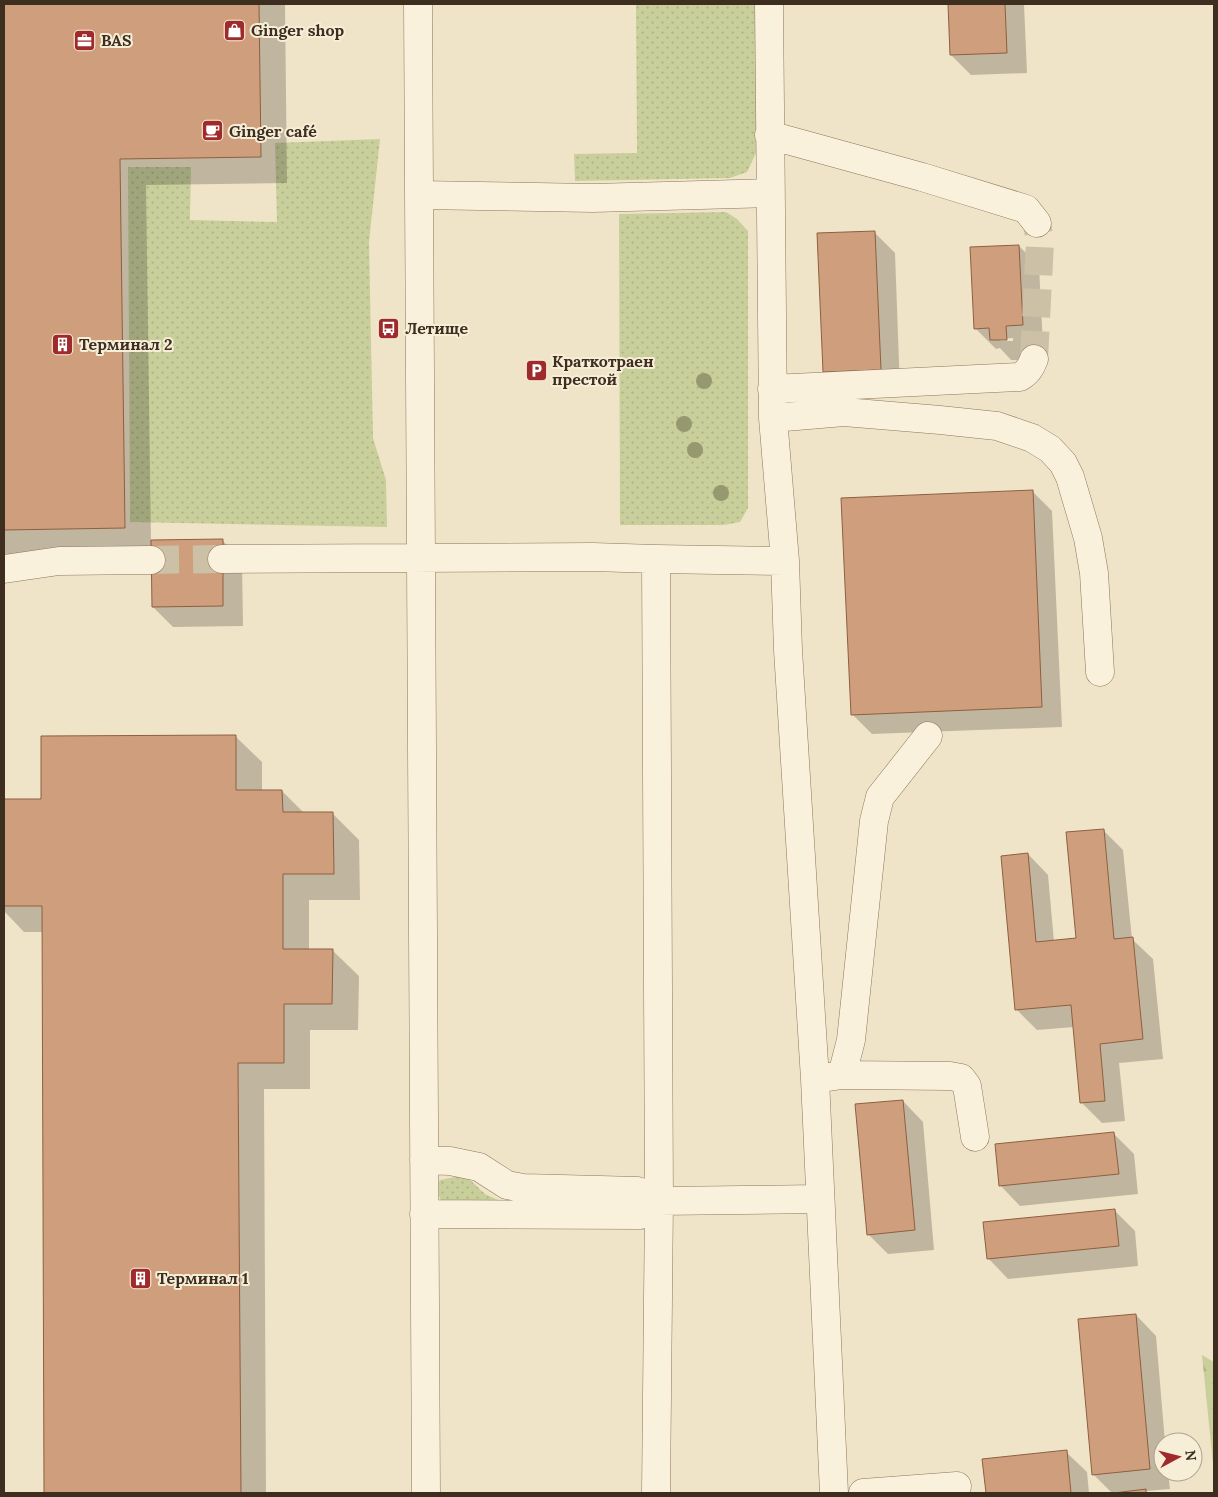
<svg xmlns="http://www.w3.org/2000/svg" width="1218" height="1497" font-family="Lora,serif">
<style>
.grass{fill:url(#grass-dots)}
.forest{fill:url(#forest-firs)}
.shadow{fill:#0003;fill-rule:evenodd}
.building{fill:#cf9f7d;stroke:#8d5f41}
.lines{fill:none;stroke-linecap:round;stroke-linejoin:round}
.minor-tunnel{stroke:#ccc0a6;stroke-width:28;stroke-dasharray:28 14;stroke-linecap:butt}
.minor-casing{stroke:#8d765c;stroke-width:29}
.minor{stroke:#faf1dc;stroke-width:28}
.tree{fill:#96986f}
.labels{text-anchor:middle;stroke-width:4;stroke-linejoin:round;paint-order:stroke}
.poi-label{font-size:16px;font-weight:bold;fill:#3d2e20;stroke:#f7eed8;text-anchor:start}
</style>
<defs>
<pattern id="grass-dots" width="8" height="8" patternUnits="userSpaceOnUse" patternTransform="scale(1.25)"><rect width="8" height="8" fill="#c9cf9b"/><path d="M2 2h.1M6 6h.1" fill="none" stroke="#aeb285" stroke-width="1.8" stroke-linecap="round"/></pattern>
<pattern id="forest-firs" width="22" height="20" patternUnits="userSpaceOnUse" patternTransform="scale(1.25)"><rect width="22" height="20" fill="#c9cf9b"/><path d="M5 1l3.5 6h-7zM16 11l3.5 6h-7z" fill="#aeb285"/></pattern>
</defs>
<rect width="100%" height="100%" fill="#f0e4c8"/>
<!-- grass -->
<path class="grass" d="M 636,4 L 757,4 L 757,151 L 747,172 L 730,178 L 575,181 L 574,154 L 637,153 Z
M 380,139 L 369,242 L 373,438 L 386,480 L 387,527 L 130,522 L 128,167 L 191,167 L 190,220 L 277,222 L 275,143 Z
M 726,212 L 737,219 L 748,231 L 748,508 L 740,522 L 724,525 L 620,525 L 619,214 Z
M 455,1177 L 468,1178 L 485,1194 L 498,1200 L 449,1202 L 441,1200 C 436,1192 436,1187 440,1180 Z"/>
<!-- forest -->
<path class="forest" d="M 1202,1355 L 1214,1362 L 1214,1474 Z"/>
<!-- shadow -->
<path class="shadow" d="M 4,4 L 285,4 L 287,183 L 146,185 L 151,541 L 222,540 L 242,561 L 243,626 L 173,627 L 153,607 L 152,554 L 4,556 Z
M 950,4 L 1024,4 L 1027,73 L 971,75 L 951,55 Z
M 874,232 L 895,253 L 900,390 L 844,392 L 824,372 Z
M 1019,246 L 1039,266 L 1043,345 L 1026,346 L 1026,360 L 1011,360 L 1000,348 L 996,349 L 975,328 ZM 1013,338 L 1013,341 L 1001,341 L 998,339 Z
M 1032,491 L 1052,511 L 1062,727 L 872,734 L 852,714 Z
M 235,736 L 262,762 L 262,791 L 282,791 L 305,814 L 333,814 L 359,840 L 360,900 L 309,900 L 309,950 L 332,950 L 359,976 L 358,1030 L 310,1030 L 310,1089 L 264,1089 L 266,1493 L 46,1493 L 43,932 L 24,932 L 4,911 L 4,800 L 43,800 Z
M 1103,830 L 1123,850 L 1132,939 L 1153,959 L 1163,1059 L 1119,1063 L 1125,1121 L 1102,1123 L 1081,1102 L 1074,1027 L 1037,1030 L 1017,1010 L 1028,854 L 1048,875 L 1054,942 L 1078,939 Z
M 903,1101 L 923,1122 L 934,1250 L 888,1254 L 868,1234 Z
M 1113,1133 L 1134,1154 L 1138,1194 L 1020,1206 L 1000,1185 Z
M 1115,1211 L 1135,1231 L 1138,1266 L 1008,1279 L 988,1258 Z
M 1136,1315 L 1156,1336 L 1165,1442 L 1163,1442 L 1163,1472 L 1168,1472 L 1170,1489 L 1146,1491 L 1148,1493 L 1112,1493 L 1093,1474 Z
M 1066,1452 L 1087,1472 L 1089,1493 L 987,1493 L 984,1460 Z"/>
<!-- building -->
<path class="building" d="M 4,4 L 259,4 L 261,157 L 120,159 L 125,528 L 4,530 Z
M 948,4 L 1005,4 L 1007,53 L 950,55 Z
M 875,231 L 881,370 L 823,372 L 817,233 Z
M 1019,245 L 1023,325 L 1006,326 L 1007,340 L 990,340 L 989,328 L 974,329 L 970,247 Z
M 1033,490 L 1042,707 L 851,715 L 841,498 Z
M 223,539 L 223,606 L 152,607 L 151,540 Z
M 236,735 L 236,790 L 282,790 L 283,812 L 333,812 L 334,874 L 283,874 L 283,949 L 333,949 L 332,1004 L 284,1004 L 284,1063 L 238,1063 L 241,1493 L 44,1493 L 42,906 L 4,906 L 4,799 L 41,799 L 41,736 Z
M 1104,829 L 1114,939 L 1133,937 L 1143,1039 L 1100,1044 L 1105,1101 L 1080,1103 L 1071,1005 L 1015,1010 L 1001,856 L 1028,853 L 1036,942 L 1076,938 L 1066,832 Z
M 903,1100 L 915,1230 L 867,1235 L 855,1104 Z
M 1114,1132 L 1119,1174 L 999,1186 L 995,1144 Z
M 1115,1209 L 1119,1246 L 987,1259 L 983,1222 Z
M 1136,1314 L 1150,1469 L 1092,1475 L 1078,1319 Z
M 1067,1450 L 1071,1493 L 986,1493 L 982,1459 Z
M 1146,1489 L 1146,1493 L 1114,1493 Z"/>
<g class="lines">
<!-- minor-tunnel -->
<path class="minor-tunnel" d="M 1034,359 L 1040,242 L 1037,223
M 151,560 L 222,559"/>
<defs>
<path id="minor" d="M 418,4 L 426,1493
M 769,4 L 773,418 L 785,561 L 788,650 L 815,1079 L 834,1493
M 769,135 L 922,177 L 1026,209 L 1037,223
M 419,195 L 593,198 L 770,193
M 772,389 L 1020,377 C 1028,372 1031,367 1034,359
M 773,418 L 844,412 L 940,420 L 997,426 L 1032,438 L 1050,449 L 1063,463 L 1070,477 L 1088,538 L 1094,573 L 1100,672
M 222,559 L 593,557 L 656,559 L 785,561
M 656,559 L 659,1201 L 656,1493
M 4,569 L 59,561 L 151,560
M 842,1075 L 950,1076 L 961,1078 L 967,1086 L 975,1137
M 815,1079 L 842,1075 L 851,1040 L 874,821 L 880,797 L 928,736
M 424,1160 L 450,1161 L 479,1167 L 507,1185 L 523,1188 L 638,1191 L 659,1201 L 820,1199
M 424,1214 L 641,1215 L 659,1201
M 863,1493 L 957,1486"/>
</defs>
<!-- minor casing -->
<use href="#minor" class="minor-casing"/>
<!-- minor -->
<use href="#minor" class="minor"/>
</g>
<!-- trees -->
<g class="tree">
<circle cx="704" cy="381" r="8"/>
<circle cx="684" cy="424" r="8"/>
<circle cx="695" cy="450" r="8"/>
<circle cx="721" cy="493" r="8"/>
</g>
<!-- icons -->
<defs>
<symbol id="shop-square" viewBox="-11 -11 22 22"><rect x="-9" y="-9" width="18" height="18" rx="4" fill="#9e2a2b" stroke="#f7eed8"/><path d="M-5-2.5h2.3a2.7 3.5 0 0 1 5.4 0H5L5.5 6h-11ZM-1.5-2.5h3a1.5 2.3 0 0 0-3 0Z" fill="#fff"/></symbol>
<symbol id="office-square" viewBox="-11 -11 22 22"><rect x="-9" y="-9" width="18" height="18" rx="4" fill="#9e2a2b" stroke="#f7eed8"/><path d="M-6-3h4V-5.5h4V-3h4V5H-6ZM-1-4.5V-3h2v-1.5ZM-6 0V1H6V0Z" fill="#fff"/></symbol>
<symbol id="cafe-square" viewBox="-11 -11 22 22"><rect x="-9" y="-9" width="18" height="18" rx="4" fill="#9e2a2b" stroke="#f7eed8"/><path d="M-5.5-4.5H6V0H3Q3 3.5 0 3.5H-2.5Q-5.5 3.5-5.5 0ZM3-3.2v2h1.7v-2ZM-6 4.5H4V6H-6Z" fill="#fff"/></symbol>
<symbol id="bus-square" viewBox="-11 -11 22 22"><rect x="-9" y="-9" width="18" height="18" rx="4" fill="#9e2a2b" stroke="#f7eed8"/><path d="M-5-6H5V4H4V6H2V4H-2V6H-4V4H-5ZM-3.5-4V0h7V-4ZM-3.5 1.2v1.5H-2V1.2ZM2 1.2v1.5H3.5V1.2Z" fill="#fff"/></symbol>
<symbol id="building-square" viewBox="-11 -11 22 22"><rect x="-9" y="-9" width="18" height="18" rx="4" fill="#9e2a2b" stroke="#f7eed8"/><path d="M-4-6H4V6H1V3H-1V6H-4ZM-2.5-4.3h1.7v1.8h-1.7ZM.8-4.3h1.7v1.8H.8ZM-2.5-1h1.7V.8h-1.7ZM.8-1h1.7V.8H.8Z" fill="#fff"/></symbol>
<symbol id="parking-square" viewBox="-11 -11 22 22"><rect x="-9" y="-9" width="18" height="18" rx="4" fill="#9e2a2b" stroke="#f7eed8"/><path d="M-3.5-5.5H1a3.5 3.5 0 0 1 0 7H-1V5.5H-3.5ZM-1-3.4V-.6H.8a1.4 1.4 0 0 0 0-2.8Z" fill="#fff"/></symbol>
</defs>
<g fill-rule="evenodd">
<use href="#shop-square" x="222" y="18" width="25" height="25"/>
<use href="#office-square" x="72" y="28" width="25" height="25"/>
<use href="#cafe-square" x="200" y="118" width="25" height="25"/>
<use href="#bus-square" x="376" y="316" width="25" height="25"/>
<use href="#building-square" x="50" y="332" width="25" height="25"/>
<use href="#parking-square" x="524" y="358" width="25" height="25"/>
<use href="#building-square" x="128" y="1266" width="25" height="25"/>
</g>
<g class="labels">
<!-- poi labels -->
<g class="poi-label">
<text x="251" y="36">Ginger shop</text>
<text x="101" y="46">BAS</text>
<text x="229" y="137">Ginger café</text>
<text x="405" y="334">Летище</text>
<text x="79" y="350">Терминал 2</text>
<text x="552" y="367">Краткотраен<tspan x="552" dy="18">престой</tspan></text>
<text x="157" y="1284">Терминал 1</text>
</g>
</g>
<!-- border -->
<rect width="1218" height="1497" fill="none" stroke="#3d2e20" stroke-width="10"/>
<!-- north arrow -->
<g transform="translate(1178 1457) rotate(83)"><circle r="24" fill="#f7eed8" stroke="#ada18e"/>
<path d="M0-4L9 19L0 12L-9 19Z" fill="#9e2a2b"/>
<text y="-8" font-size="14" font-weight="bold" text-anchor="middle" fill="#3d2e20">N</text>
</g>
</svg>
